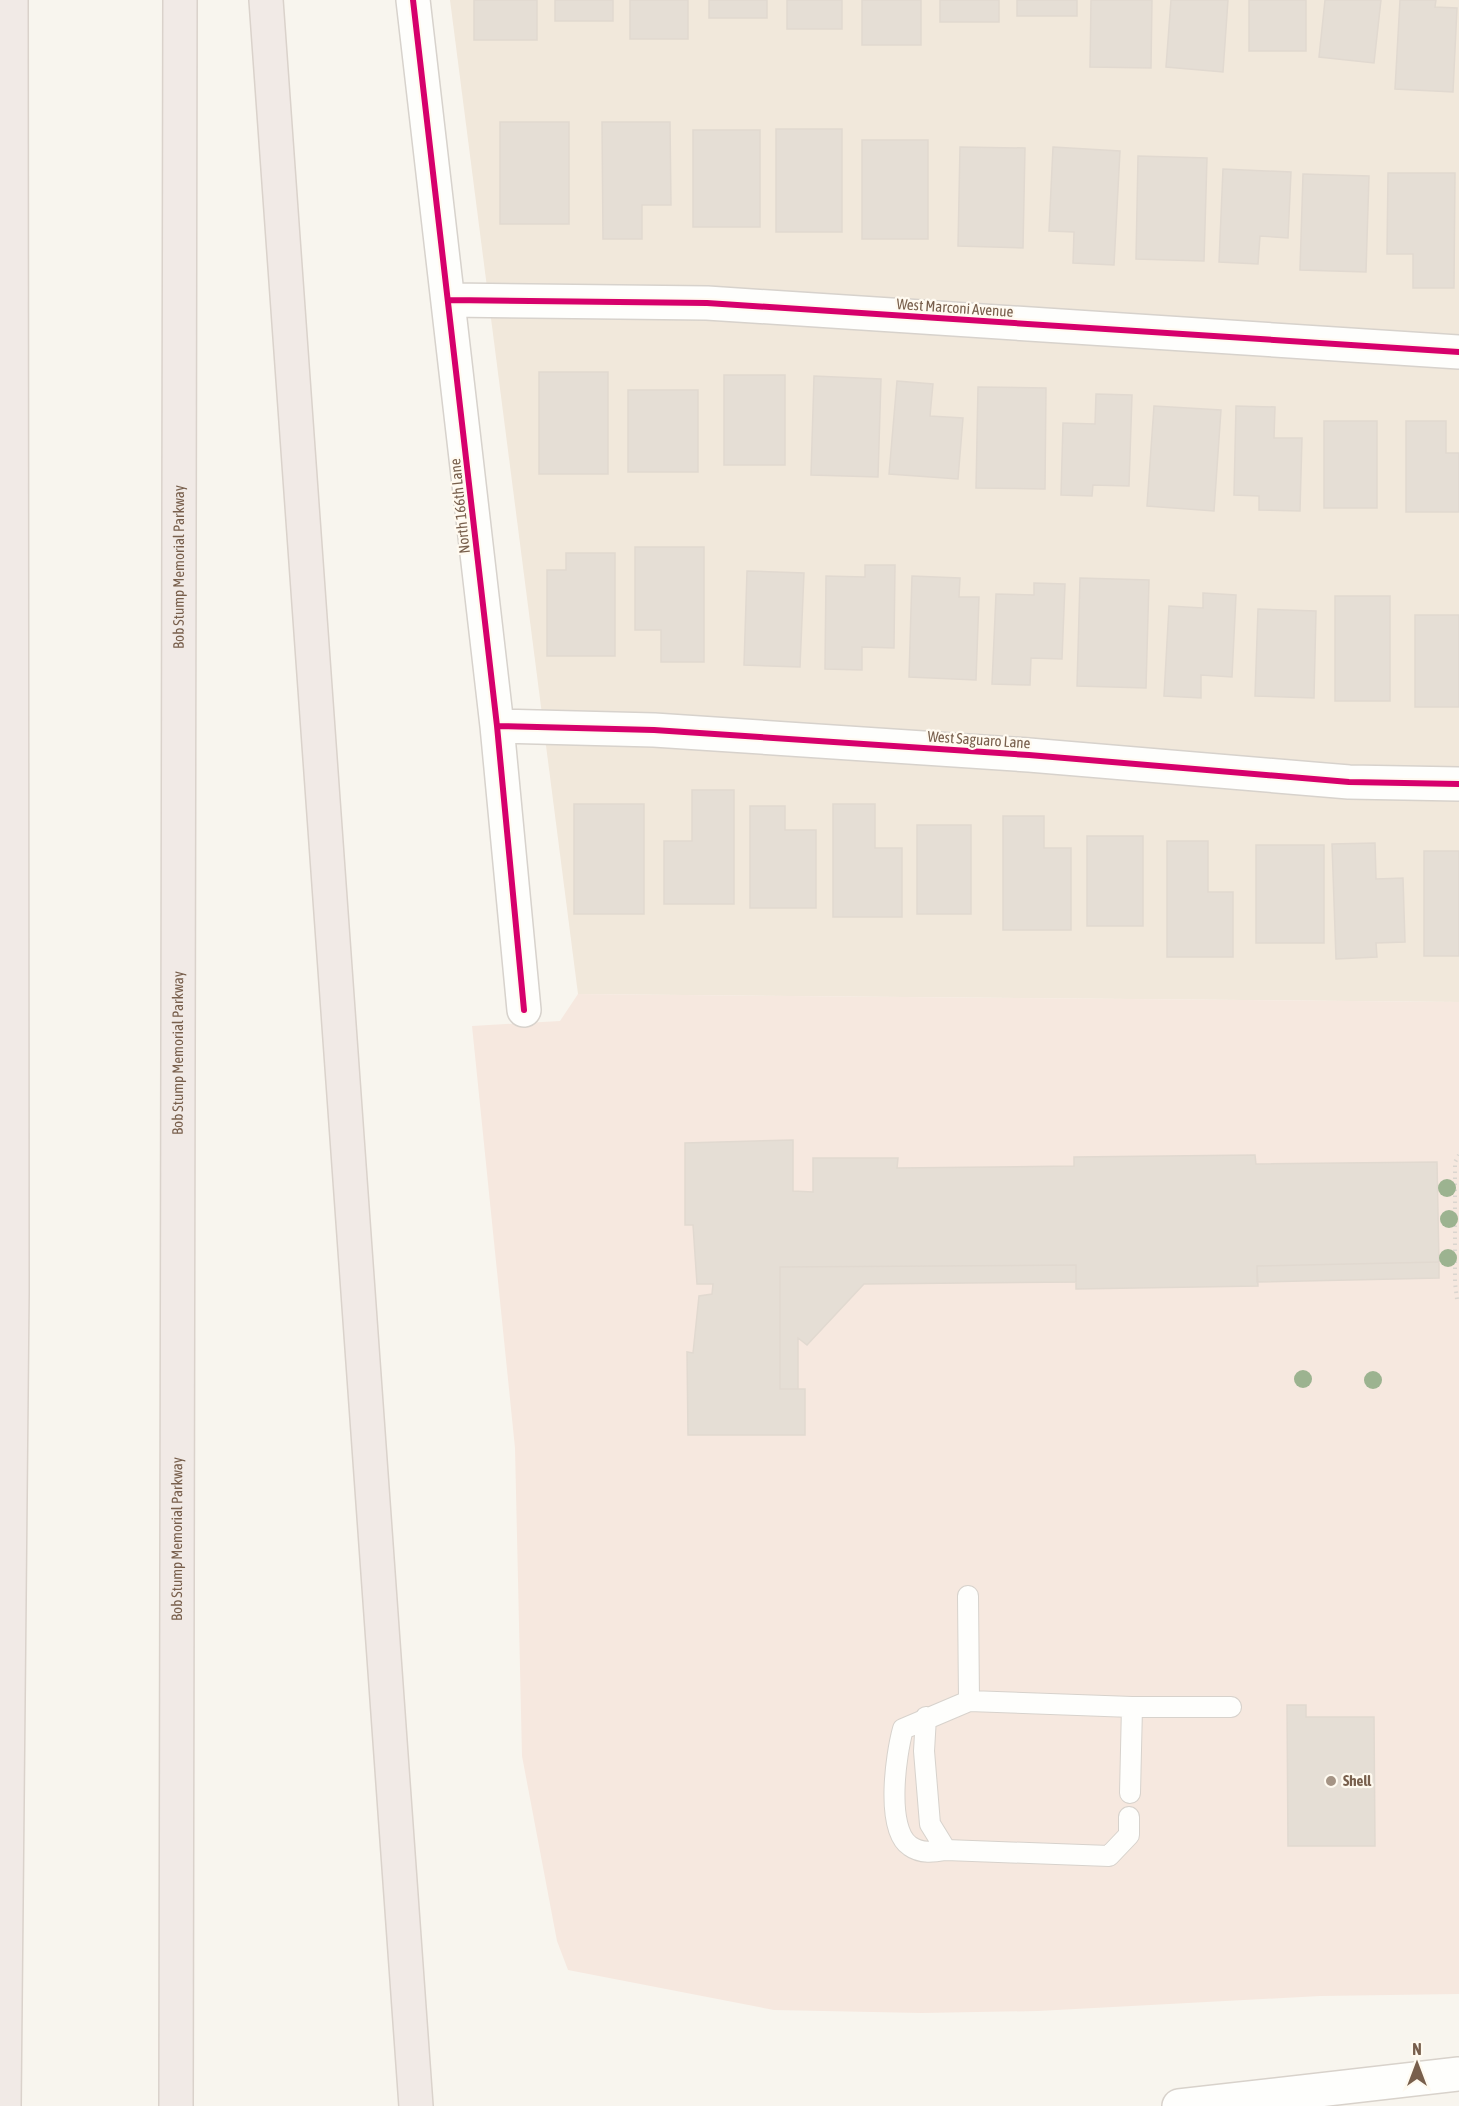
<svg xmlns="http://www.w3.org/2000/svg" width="1459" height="2106" font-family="'Asap Condensed',sans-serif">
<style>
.residential{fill:#f1e8db}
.commercial{fill:#f6e8df}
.building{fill:#e5ded5;stroke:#e1d9d0;stroke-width:1.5}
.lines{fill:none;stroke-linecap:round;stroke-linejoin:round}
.service-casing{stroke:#d7d2cc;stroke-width:22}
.minor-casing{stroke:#d7d2cc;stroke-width:36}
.secondary-casing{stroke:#d8d2cb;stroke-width:36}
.motorway-casing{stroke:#dad2cb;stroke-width:36}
.path{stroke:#dad5cf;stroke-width:4;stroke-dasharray:1.5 4.5;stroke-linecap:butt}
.service{stroke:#fefefc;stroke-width:20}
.minor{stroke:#fefefc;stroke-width:33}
.secondary{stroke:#fefefc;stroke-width:33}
.motorway{stroke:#f1eae6;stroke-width:33}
.cycleway-casing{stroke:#fffaf0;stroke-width:10}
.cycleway{stroke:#d6006c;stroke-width:6}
.tree{fill:#9cb390}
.poi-dot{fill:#a59485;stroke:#fffaf0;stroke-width:2}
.labels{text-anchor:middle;stroke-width:4.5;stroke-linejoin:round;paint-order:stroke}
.street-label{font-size:15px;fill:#785f4c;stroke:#fffaf0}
.poi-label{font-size:15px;font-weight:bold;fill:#785f4c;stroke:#fffaf0;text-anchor:start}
</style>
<rect width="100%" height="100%" fill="#f8f5ee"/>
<!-- residential -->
<path class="residential" d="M 450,0 L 1459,0 L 1459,1002 L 578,994 Z"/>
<!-- commercial -->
<path class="commercial" d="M 578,994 L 1459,1002 L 1459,1994 L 1320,1996 L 1038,2011 L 922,2013 L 774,2010 L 568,1970 L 557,1941 L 522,1756 L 515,1448 L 472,1026 L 560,1021 Z"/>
<!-- building -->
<path class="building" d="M 474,0 L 537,0 L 537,40 L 474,40 Z
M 555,0 L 613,0 L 613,21 L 555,21 Z
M 630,0 L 688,0 L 688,39 L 630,39 Z
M 709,0 L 767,0 L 767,18 L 709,18 Z
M 787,0 L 842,0 L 842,29 L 787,29 Z
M 862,0 L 921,0 L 921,45 L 862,45 Z
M 940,0 L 999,0 L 999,22 L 940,22 Z
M 1017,0 L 1077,0 L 1077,16 L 1017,16 Z
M 1091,0 L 1152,0 L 1151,68 L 1090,67 Z
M 1171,0 L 1228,0 L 1223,72 L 1166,67 Z
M 1249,0 L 1306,0 L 1306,51 L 1249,51 Z
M 1325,0 L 1381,0 L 1374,63 L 1319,57 Z
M 1400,0 L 1436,0 L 1435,7 L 1457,8 L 1453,92 L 1395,89 Z
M 500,122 L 569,122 L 569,224 L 500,224 Z
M 602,122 L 670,122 L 671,205 L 642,205 L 642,239 L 603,239 Z
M 776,129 L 842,129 L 842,232 L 776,232 Z
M 693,130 L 760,130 L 760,227 L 693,227 Z
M 862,140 L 928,140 L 928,239 L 862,239 Z
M 960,147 L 1025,148 L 1023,248 L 958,246 Z
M 1053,147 L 1120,151 L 1114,265 L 1073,263 L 1074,232 L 1049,231 Z
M 1138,156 L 1207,158 L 1204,261 L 1136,259 Z
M 1223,169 L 1291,172 L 1288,238 L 1260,236 L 1258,264 L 1219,262 Z
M 1388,173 L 1455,173 L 1454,288 L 1413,288 L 1413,254 L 1387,254 Z
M 1303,174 L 1369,176 L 1366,272 L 1300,270 Z
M 539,372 L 608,372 L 608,474 L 539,474 Z
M 724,375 L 785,375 L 785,465 L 724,465 Z
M 814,376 L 881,379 L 878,477 L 811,475 Z
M 897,381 L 933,384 L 930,416 L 963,418 L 958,479 L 889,474 Z
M 978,387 L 1046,388 L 1045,489 L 976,488 Z
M 628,390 L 698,390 L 698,472 L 628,472 Z
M 1096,394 L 1132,395 L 1129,486 L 1093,485 L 1092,496 L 1061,495 L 1063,423 L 1095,424 Z
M 1154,406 L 1221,410 L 1214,511 L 1147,506 Z
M 1236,406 L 1275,407 L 1274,438 L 1302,438 L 1300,511 L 1259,510 L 1259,496 L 1234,495 Z
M 1324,421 L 1377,421 L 1377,508 L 1324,508 Z
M 1406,421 L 1446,421 L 1446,453 L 1459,453 L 1459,512 L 1406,512 Z
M 635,547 L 704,547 L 704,662 L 661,662 L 661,630 L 635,630 Z
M 566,553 L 615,553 L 615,656 L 547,656 L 547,570 L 566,570 Z
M 865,565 L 895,565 L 894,648 L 862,647 L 862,670 L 825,669 L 826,576 L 865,577 Z
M 747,571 L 804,573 L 800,667 L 744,665 Z
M 912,576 L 960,578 L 959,597 L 979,597 L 976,680 L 909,677 Z
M 1080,578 L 1149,580 L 1146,688 L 1077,686 Z
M 1034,583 L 1065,584 L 1062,659 L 1031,658 L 1030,685 L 992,684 L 996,594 L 1034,595 Z
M 1203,593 L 1236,595 L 1232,677 L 1201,675 L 1201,698 L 1164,696 L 1169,606 L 1203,608 Z
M 1335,596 L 1390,596 L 1390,701 L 1335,701 Z
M 1258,609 L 1316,611 L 1314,698 L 1255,696 Z
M 1415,615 L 1459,615 L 1459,707 L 1415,707 Z
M 692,790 L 734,790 L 734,904 L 664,904 L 664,841 L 692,841 Z
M 574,804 L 644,804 L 644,914 L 574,914 Z
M 833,804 L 875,804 L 875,848 L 902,848 L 902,917 L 833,917 Z
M 750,806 L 785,806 L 785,830 L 816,830 L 816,908 L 750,908 Z
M 1003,816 L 1044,816 L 1044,848 L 1071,848 L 1071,930 L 1003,930 Z
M 917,825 L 971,825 L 971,914 L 917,914 Z
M 1087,836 L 1143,836 L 1143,926 L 1087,926 Z
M 1167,841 L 1208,841 L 1208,892 L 1233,892 L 1233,957 L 1167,957 Z
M 1375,843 L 1376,879 L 1403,878 L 1405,942 L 1376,943 L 1377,957 L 1336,959 L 1332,844 Z
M 1256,845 L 1324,845 L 1324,943 L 1256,943 Z
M 1424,851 L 1459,851 L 1459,956 L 1424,956 Z
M 793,1140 L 793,1191 L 813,1192 L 813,1158 L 898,1158 L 897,1168 L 1074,1166 L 1074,1157 L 1255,1155 L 1256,1164 L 1437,1162 L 1439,1262 L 1257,1266 L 1258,1286 L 1076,1289 L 1076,1265 L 780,1267 L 780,1389 L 805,1389 L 805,1435 L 688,1435 L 687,1352 L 693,1353 L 699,1296 L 712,1294 L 713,1284 L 697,1284 L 693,1225 L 685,1225 L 685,1143 Z
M 1439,1262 L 1439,1278 L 1257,1282 L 1257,1266 Z
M 1076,1265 L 1076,1282 L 864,1284 L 807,1345 L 798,1338 L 798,1389 L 780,1389 L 780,1267 Z
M 1287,1705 L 1306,1705 L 1306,1717 L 1374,1717 L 1375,1846 L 1288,1846 Z"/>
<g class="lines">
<defs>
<path id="service" d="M 968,1596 L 969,1701 L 1132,1707 L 1231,1707
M 969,1701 L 903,1729 C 896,1754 885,1829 910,1846 C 921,1854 934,1852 946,1850 L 1109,1856 L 1129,1835 L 1129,1817
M 926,1717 L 924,1751 L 930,1824 L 946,1850
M 1130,1793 L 1132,1707"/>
<path id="minor" d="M 413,0 L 497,726 L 524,1010
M 449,300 L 707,303 L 1459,352
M 497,726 L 654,730 L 1029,755 L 1349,782 L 1459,784"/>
<path id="secondary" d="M 1179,2106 L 1459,2074"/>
<g id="motorway">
<path d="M 266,0 L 416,2106"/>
<path d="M 4,2106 L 12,1293 L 11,0"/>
<path id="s1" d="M 176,2106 L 180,0"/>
</g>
</defs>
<!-- service casing -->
<use href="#service" class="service-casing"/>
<!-- minor casing -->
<use href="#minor" class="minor-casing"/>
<!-- secondary casing -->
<use href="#secondary" class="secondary-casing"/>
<!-- motorway casing -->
<use href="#motorway" class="motorway-casing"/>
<!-- path -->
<path class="path" d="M 1457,1299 L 1455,1283 L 1455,1162 L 1459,1155"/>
<!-- service -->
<use href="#service" class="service"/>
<!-- minor -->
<use href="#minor" class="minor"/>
<!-- secondary -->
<use href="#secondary" class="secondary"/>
<!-- motorway -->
<use href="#motorway" class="motorway"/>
<defs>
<path id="cycleway" d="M 413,0 L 497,726 L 524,1010
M 449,300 L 707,303 L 1459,352
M 497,726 L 654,730 L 1029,755 L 1349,782 L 1459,784"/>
</defs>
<!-- cycleway casing -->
<use href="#cycleway" class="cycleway-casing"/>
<!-- cycleway -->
<use href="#cycleway" class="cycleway"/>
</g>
<!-- trees -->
<g class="tree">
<circle cx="1447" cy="1188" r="9"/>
<circle cx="1449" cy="1219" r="9"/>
<circle cx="1448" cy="1258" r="9"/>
<circle cx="1303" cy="1379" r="9"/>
<circle cx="1373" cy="1380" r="9"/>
</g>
<!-- markers -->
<circle class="poi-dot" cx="1331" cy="1781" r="6"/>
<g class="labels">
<!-- street labels -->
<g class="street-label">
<text transform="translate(955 308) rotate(4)" y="5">West Marconi Avenue</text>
<text transform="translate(460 506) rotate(-96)" y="5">North 166th Lane</text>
<text dy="5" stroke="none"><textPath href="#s1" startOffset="1539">Bob Stump Memorial Parkway</textPath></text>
<text transform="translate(979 740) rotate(4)" y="5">West Saguaro Lane</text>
<text dy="5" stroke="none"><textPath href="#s1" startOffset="1053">Bob Stump Memorial Parkway</textPath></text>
<text dy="5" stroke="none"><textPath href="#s1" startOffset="567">Bob Stump Memorial Parkway</textPath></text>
</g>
<!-- poi labels -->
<g class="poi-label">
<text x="1343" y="1786">Shell</text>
</g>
</g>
<!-- north arrow -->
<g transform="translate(1417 2064)" stroke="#fffaf0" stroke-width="4.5" paint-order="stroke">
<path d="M0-4.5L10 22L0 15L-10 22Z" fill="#785f4c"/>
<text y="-9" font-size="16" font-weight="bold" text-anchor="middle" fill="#785f4c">N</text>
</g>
</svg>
